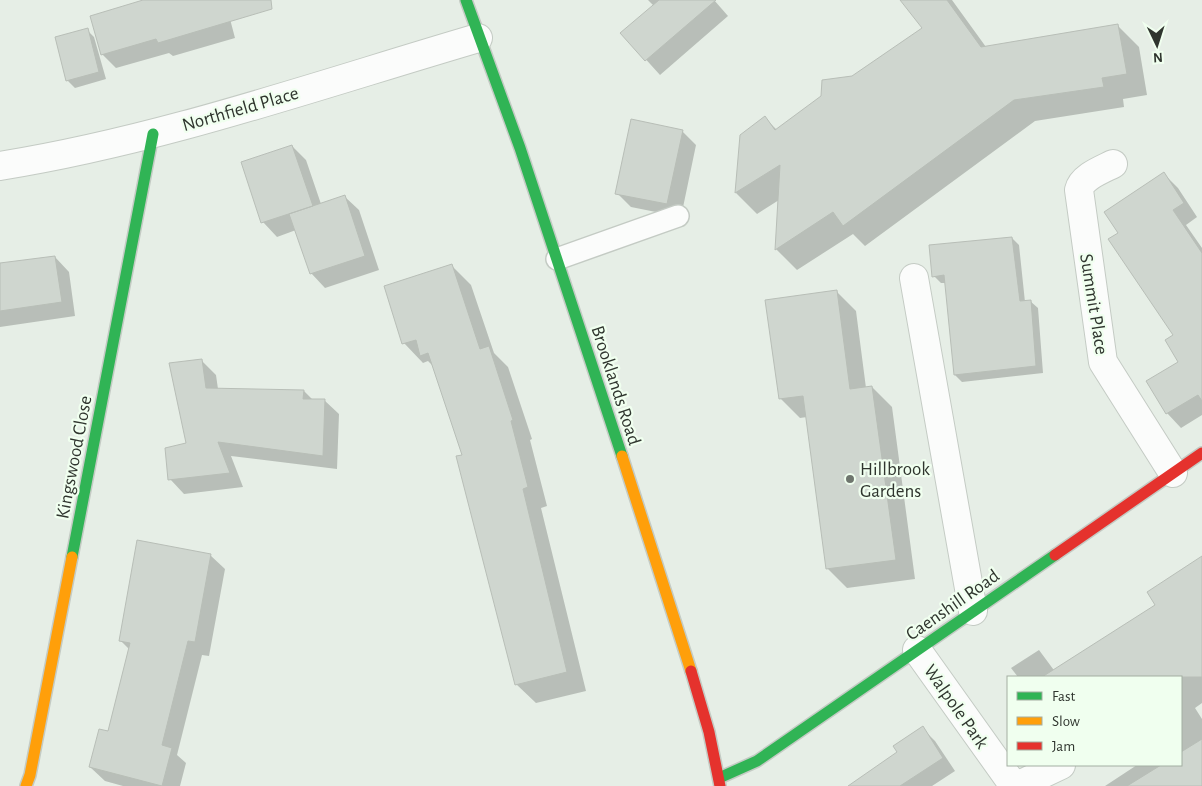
<svg xmlns="http://www.w3.org/2000/svg" width="1202" height="786" font-family="'Alegreya Sans',sans-serif">
<style>
.shadow{fill:#0003}
.building{fill:#cfd6cf;stroke:#b8beb7}
.lines{fill:none;stroke-linecap:round;stroke-linejoin:round}
.lane-casing{stroke:#c4cbc4;stroke-width:24}
.street-casing{stroke:#c4cbc4;stroke-width:30}
.fast-casing{stroke:#c4cbc4;stroke-width:14}
.slow-casing{stroke:#c4cbc4;stroke-width:14}
.jam-casing{stroke:#c4cbc4;stroke-width:14}
.lane{stroke:#fbfcfb;stroke-width:21}
.street{stroke:#fbfcfb;stroke-width:28}
.fast{stroke:#30b455;stroke-width:11}
.slow{stroke:#ff9f0a;stroke-width:11}
.jam{stroke:#e5322d;stroke-width:11}
.poi-dot{fill:#6f766e;stroke:#f0ffef;stroke-width:2}
.labels{text-anchor:middle;stroke-width:4.5;stroke-linejoin:round;paint-order:stroke}
.street-label{font-size:19px;fill:#2f352e;stroke:#f0ffef}
.poi-label{font-size:19px;fill:#2f352e;stroke:#f0ffef;text-anchor:start}
</style>
<rect width="100%" height="100%" fill="#e6eee6"/>
<!-- shadow -->
<path class="shadow" d="M 148,0 L 225,0 L 235,38 L 173,56 L 169,53 L 116,68 L 102,54 Z
M 648,0 L 714,0 L 728,16 L 660,75 L 622,33 L 654,6 Z
M 902,0 L 952,0 L 986,47 L 1118,26 L 1139,47 L 1147,95 L 1123,99 L 1124,107 L 1035,121 L 865,246 L 853,234 L 797,270 L 776,249 L 779,200 L 757,214 L 736,193 L 741,135 L 765,118 L 777,130 L 923,28 Z
M 87,30 L 94,37 L 106,79 L 75,88 L 68,81 L 56,38 Z
M 682,131 L 696,145 L 681,217 L 631,207 L 617,193 Z
M 292,146 L 306,160 L 321,204 L 344,196 L 359,210 L 379,270 L 325,288 L 311,273 L 296,230 L 277,237 L 263,222 Z
M 1164,174 L 1178,188 L 1197,217 L 1186,225 L 1202,248 L 1202,415 L 1181,428 L 1167,413 L 1180,362 L 1175,336 L 1120,234 Z
M 1012,238 L 1019,245 L 1025,302 L 1030,301 L 1038,308 L 1043,373 L 962,382 L 955,375 L 946,283 L 941,283 L 934,276 Z
M 55,257 L 69,272 L 75,316 L 0,327 L 0,264 Z
M 452,266 L 471,285 L 494,353 L 508,367 L 532,439 L 530,440 L 547,506 L 541,508 L 586,691 L 536,703 L 516,684 L 464,456 L 435,368 L 428,361 L 423,363 L 404,343 Z
M 836,291 L 856,311 L 866,388 L 872,387 L 892,407 L 915,579 L 847,588 L 827,568 L 807,417 L 800,418 L 780,398 Z
M 202,361 L 216,375 L 218,389 L 304,391 L 313,400 L 324,400 L 339,414 L 337,469 L 231,456 L 243,487 L 184,494 L 170,479 L 188,444 Z
M 210,555 L 225,569 L 209,656 L 202,655 L 177,755 L 186,763 L 180,786 L 123,786 L 105,781 L 90,767 L 109,732 L 130,650 L 121,641 Z
M 1202,557 L 1202,703 L 1195,708 L 1202,719 L 1202,786 L 1105,786 L 1137,765 L 1181,765 L 1181,677 L 1070,677 L 1062,665 L 1157,605 Z
M 1039,650 L 1059,677 L 1018,677 L 1011,668 Z
M 922,728 L 935,741 L 955,771 L 932,786 L 850,786 L 899,752 Z"/>
<!-- building -->
<path class="building" d="M 143,0 L 271,0 L 272,9 L 158,43 L 156,39 L 101,55 L 90,16 Z
M 659,0 L 716,0 L 645,61 L 620,33 Z
M 900,0 L 947,0 L 981,47 L 1118,24 L 1127,74 L 1102,78 L 1104,87 L 1014,100 L 843,226 L 833,212 L 775,250 L 780,165 L 735,193 L 740,135 L 765,116 L 775,130 L 821,96 L 822,80 L 852,76 L 922,28 Z
M 88,28 L 99,72 L 66,81 L 55,37 Z
M 631,119 L 683,130 L 667,204 L 615,194 Z
M 292,145 L 313,206 L 261,223 L 241,162 Z
M 1164,172 L 1184,203 L 1173,210 L 1202,253 L 1202,401 L 1198,395 L 1166,414 L 1146,381 L 1178,362 L 1165,340 L 1173,335 L 1108,239 L 1118,233 L 1104,212 Z
M 345,195 L 365,256 L 310,274 L 289,214 Z
M 1012,237 L 1020,301 L 1031,300 L 1036,366 L 954,375 L 944,275 L 932,277 L 929,245 Z
M 55,256 L 62,302 L 0,311 L 0,263 Z
M 452,264 L 480,349 L 489,346 L 513,420 L 511,421 L 528,487 L 523,489 L 567,672 L 515,685 L 456,456 L 462,455 L 428,353 L 420,356 L 416,340 L 402,344 L 384,286 Z
M 837,290 L 850,389 L 872,386 L 896,560 L 826,569 L 803,396 L 779,399 L 765,300 Z
M 202,359 L 206,388 L 304,390 L 303,399 L 325,399 L 323,456 L 218,442 L 230,473 L 168,480 L 165,448 L 186,443 L 169,363 Z
M 137,540 L 211,554 L 195,642 L 188,641 L 162,745 L 172,748 L 162,786 L 89,767 L 99,729 L 108,731 L 130,643 L 119,641 Z
M 1202,556 L 1202,677 L 1042,677 L 1155,605 L 1147,592 Z
M 923,726 L 943,758 L 900,786 L 848,786 L 897,752 L 893,746 Z
M 1202,739 L 1202,786 L 1127,786 L 1161,765 L 1181,765 L 1181,752 Z"/>
<g class="lines">
<defs>
<path id="lane" d="M 557,259 L 678,216"/>
<path id="street" d="M 1113,164 C 1101,170 1082,177 1079,190 L 1103,362 L 1173,473
M 0,166 C 162,140 321,84 478,38
M 914,278 L 973,611
M 917,650 L 1014,786
M 1017,786 L 1061,765"/>
<path id="fast" d="M 466,0 L 520,148 L 622,456
M 72,557 L 153,134
M 719,778 L 757,761 L 1055,555"/>
<path id="slow" d="M 622,456 L 691,671
M 26,786 L 30,775 L 72,557"/>
<path id="jam" d="M 1055,555 L 1202,453
M 691,671 L 709,732 L 720,786"/>
</defs>
<!-- lane casing -->
<use href="#lane" class="lane-casing"/>
<!-- street casing -->
<use href="#street" class="street-casing"/>
<!-- fast casing -->
<use href="#fast" class="fast-casing"/>
<!-- slow casing -->
<use href="#slow" class="slow-casing"/>
<!-- jam casing -->
<use href="#jam" class="jam-casing"/>
<!-- lane -->
<use href="#lane" class="lane"/>
<!-- street -->
<use href="#street" class="street"/>
<!-- fast -->
<use href="#fast" class="fast"/>
<!-- slow -->
<use href="#slow" class="slow"/>
<!-- jam -->
<use href="#jam" class="jam"/>
</g>
<!-- markers -->
<circle class="poi-dot" cx="850" cy="479" r="5"/>
<g class="labels">
<!-- street labels -->
<g class="street-label">
<text transform="translate(240 108) rotate(-16)" y="7">Northfield Place</text>
<text transform="translate(1095 304) rotate(81)" y="7">Summit Place</text>
<text transform="translate(617 385) rotate(72)" y="7">Brooklands Road</text>
<text transform="translate(73 457) rotate(-79)" y="7">Kingswood Close</text>
<text transform="translate(952 604) rotate(-35)" y="7">Caenshill Road</text>
<text transform="translate(957 706) rotate(55)" y="7">Walpole Park</text>
</g>
<!-- poi labels -->
<g class="poi-label">
<text x="860" y="475">Hillbrook<tspan x="860" dy="22">Gardens</tspan></text>
</g>
</g>
<!-- legend -->
<rect x="1007" y="676" width="175" height="90" fill="#f0ffef" stroke="#a3aea2"/>
<rect x="1017" y="692" width="25" height="8" fill="#30b455" stroke="#a3aea2"/>
<text x="1052" y="701" font-size="15" fill="#2f352e">Fast</text>
<rect x="1017" y="717" width="25" height="8" fill="#ff9f0a" stroke="#a3aea2"/>
<text x="1052" y="726" font-size="15" fill="#2f352e">Slow</text>
<rect x="1017" y="742" width="25" height="8" fill="#e5322d" stroke="#a3aea2"/>
<text x="1052" y="751" font-size="15" fill="#2f352e">Jam</text>
<!-- north arrow -->
<g transform="translate(1157 45) rotate(176)" stroke="#f0ffef" stroke-width="4" paint-order="stroke">
<path d="M0-4L9 19L0 12L-9 19Z" fill="#2f352e"/>
<text y="-8" font-size="14" font-weight="bold" text-anchor="middle" fill="#2f352e">N</text>
</g>
</svg>
